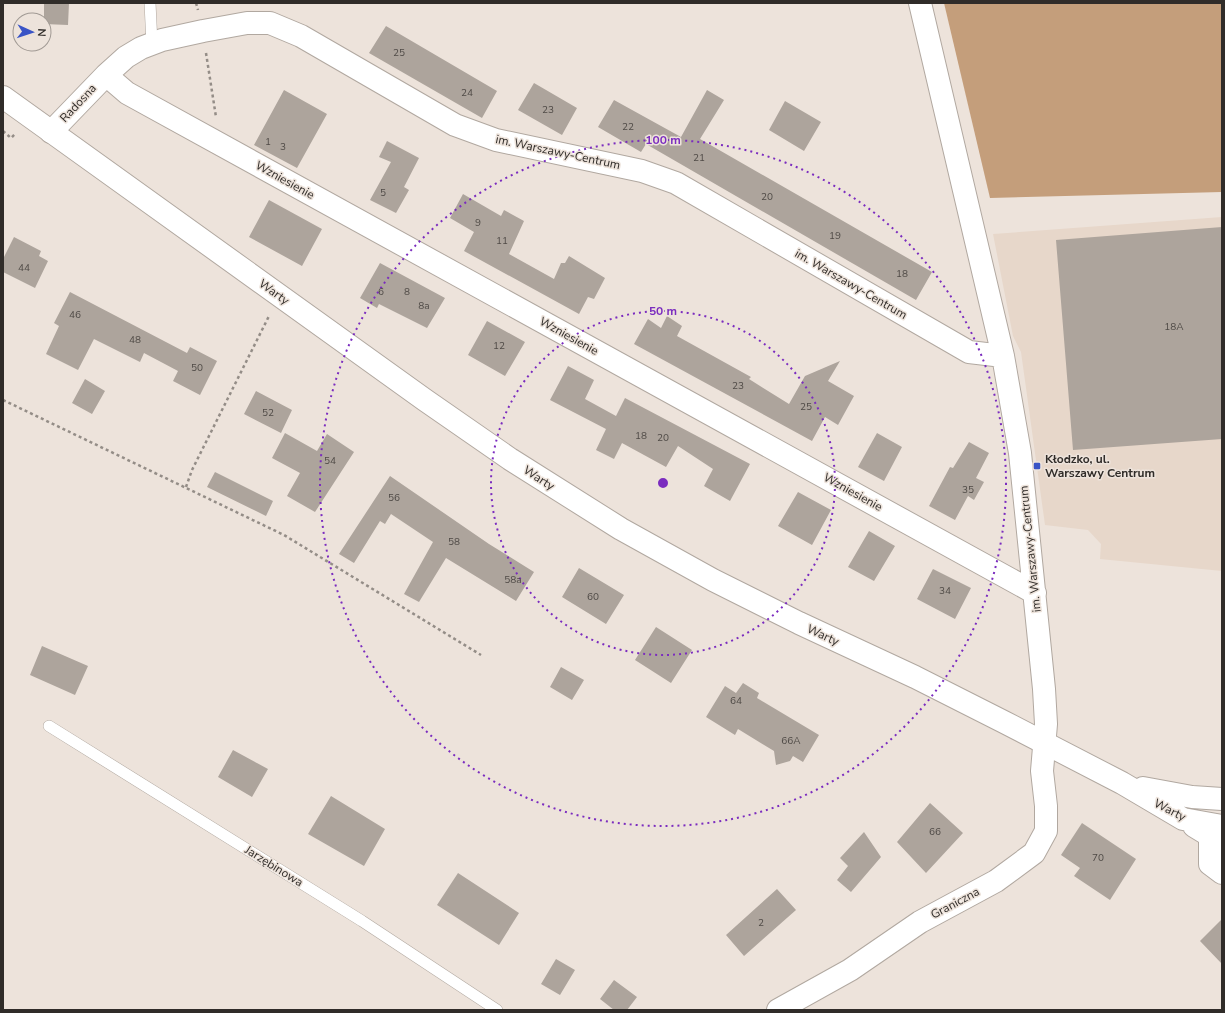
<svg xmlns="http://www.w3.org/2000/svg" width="1225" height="1013" font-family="'Nunito Sans',sans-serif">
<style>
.built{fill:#e7d7ca}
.forest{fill:#c49e7b}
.building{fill:#ada49c}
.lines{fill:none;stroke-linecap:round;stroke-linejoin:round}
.lane-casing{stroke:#b1a8a0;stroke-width:12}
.street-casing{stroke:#b1a8a0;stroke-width:24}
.secondary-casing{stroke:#b1a8a0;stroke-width:24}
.path{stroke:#948d87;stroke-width:2.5;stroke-dasharray:3 3;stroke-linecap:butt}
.lane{stroke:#fff;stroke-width:11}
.street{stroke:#fff;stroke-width:22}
.secondary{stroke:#fff;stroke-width:22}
.ring{fill:none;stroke:#7b2cbf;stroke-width:2;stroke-dasharray:2 4}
.poi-dot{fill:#3a54c6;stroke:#ede3db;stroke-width:1.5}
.labels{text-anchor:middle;stroke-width:3;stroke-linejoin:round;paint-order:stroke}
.number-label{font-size:10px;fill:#4f4a46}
.street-label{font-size:12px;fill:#302c29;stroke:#ede3db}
.poi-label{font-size:12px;font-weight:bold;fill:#302c29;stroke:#ede3db;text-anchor:start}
.centre{fill:#7b2cbf;stroke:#ede3db;stroke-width:2}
.ring-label{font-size:12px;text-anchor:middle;font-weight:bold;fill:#7b2cbf;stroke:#ede3db;stroke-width:3;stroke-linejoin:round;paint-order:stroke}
</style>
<rect width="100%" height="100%" fill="#ede3db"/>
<!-- built -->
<path class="built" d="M 1222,217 L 1222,571 L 1100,559 L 1101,544 L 1088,530 L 1045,525 L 1021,352 L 1013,336 L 993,234 Z"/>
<!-- forest -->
<path class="forest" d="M 944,3 L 1222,3 L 1222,192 L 990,198 Z"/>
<!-- building -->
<path class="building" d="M 44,3 L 69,3 L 68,25 L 44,24 Z
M 386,26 L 497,91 L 482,118 L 369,53 Z
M 534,83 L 577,108 L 562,135 L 518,110 Z
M 284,90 L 327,114 L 297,168 L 254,145 Z
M 707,90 L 724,100 L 700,139 L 932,272 L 916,300 L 646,144 L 641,152 L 598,127 L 614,100 L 681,137 Z
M 785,101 L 821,122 L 804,151 L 769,130 Z
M 387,141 L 419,158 L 404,187 L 409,190 L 396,213 L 370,200 L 391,162 L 379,157 Z
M 463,194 L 501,216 L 504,210 L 524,221 L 509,254 L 554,279 L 561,263 L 565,263 L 569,256 L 605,278 L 594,299 L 588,297 L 579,314 L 464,251 L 474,232 L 450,218 Z
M 269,200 L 322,229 L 302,266 L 249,237 Z
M 1222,227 L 1222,439 L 1073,450 L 1056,240 Z
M 14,237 L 41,251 L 39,256 L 48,261 L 35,288 L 3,272 L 3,259 Z
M 380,263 L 445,298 L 427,328 L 379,304 L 377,308 L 360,298 Z
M 70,292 L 187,353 L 190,347 L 217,361 L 200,395 L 173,381 L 178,371 L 144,353 L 140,362 L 94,339 L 78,370 L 46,354 L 59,326 L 54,323 Z
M 667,316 L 682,326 L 677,336 L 751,377 L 749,379 L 789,404 L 805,376 L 840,361 L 828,381 L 854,396 L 838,425 L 825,417 L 812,441 L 634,344 L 648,319 L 661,328 Z
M 487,321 L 525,342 L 505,376 L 468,355 Z
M 568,366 L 594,380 L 585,399 L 616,416 L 625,398 L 750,464 L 730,501 L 704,486 L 713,469 L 678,446 L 666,467 L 622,443 L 614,459 L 596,450 L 606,429 L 550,400 Z
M 85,379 L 105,391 L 92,414 L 72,403 Z
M 256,391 L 292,410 L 281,433 L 244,414 Z
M 285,433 L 317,451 L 327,434 L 354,452 L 315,512 L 287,496 L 300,473 L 272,458 Z
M 877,433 L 902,447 L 884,481 L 858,467 Z
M 969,442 L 989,453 L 976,478 L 984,482 L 974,500 L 968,496 L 955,520 L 929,506 L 950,467 L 953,468 Z
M 215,472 L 273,501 L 266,516 L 207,487 Z
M 390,476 L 489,544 L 534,572 L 516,601 L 446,558 L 419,602 L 404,594 L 433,542 L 391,514 L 385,524 L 380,521 L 354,563 L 339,554 Z
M 798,492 L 831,510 L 812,545 L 778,526 Z
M 869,531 L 895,546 L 874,581 L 848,567 Z
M 579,568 L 624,595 L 606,624 L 562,597 Z
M 933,569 L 971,588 L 955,619 L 917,599 Z
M 656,627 L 692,650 L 671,683 L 635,660 Z
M 42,646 L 88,666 L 75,695 L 30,675 Z
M 561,667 L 584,680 L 572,700 L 550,687 Z
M 743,683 L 759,693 L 757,698 L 819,735 L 803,762 L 793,756 L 790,761 L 776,765 L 774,751 L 738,729 L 735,735 L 706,717 L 725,686 L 736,693 Z
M 233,750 L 268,769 L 252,797 L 218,777 Z
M 331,796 L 385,829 L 364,866 L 308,834 Z
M 930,803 L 963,833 L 926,873 L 897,842 Z
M 1082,823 L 1136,859 L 1110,900 L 1074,876 L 1080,868 L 1061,855 Z
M 864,832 L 881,857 L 851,892 L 837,880 L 848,866 L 840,858 Z
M 458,873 L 519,913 L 499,945 L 437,905 Z
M 777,889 L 796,910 L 744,956 L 726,935 Z
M 1222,919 L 1222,964 L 1200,941 Z
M 556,959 L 575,970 L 560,995 L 541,984 Z
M 614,980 L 637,997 L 627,1010 L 614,1010 L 600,999 Z"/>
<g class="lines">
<defs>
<path id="lane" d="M 150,3 L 152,44
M 49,726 L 362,921 L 497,1010"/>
<path id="street" d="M 106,75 L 127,93 L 1035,593
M 51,132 L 106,75 L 126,57 L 141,48 L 162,40 L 203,31 L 247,23 L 270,23 L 301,36 L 455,125 L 496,140 L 642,171 L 676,183 L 969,352 L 1003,356
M 1210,835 L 1210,864 L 1222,873
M 778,1010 L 850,970 L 920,922 L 996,881 L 1034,853 L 1046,831 L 1046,806 L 1042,771 L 1046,724 L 1044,689 L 1020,453 L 1003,356 L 920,3"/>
<path id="secondary" d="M 3,97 L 425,400 L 510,459 L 621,529 L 713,580 L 799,623 L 915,677 L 1004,722 L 1122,783 L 1183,819 L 1222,826
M 1143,788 L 1192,797 L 1222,799
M 1194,826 L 1222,843"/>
</defs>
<!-- lane casing -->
<use href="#lane" class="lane-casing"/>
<!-- street casing -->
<use href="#street" class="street-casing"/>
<!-- secondary casing -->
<use href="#secondary" class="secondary-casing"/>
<!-- path -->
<path class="path" d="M 196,3 L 198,10
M 206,53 L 216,117
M 3,131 L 11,138 L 16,133
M 3,400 L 284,535 L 481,655
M 186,487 L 192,470 L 269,316"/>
<!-- lane -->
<use href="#lane" class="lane"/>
<!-- street -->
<use href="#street" class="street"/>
<!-- secondary -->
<use href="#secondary" class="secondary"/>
</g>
<!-- distance rings -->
<g class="ring">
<circle cx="663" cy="483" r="172"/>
<circle cx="663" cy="483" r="343"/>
</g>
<!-- markers -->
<rect class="poi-dot" x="1033" y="462" width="8" height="8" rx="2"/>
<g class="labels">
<!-- number labels -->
<g class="number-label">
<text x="399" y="56">25</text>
<text x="467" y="96">24</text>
<text x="548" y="113">23</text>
<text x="628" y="130">22</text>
<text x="268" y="145">1</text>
<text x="283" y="150">3</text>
<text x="699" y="161">21</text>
<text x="383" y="196">5</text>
<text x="767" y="200">20</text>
<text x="478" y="226">9</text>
<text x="835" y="239">19</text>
<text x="502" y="244">11</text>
<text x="24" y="271">44</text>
<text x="902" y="277">18</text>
<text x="381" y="295">6</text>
<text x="407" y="295">8</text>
<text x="424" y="309">8a</text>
<text x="75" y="318">46</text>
<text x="1174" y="330">18A</text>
<text x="135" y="343">48</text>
<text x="499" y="349">12</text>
<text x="197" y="371">50</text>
<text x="738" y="389">23</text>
<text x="806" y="410">25</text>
<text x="268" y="416">52</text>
<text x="641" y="439">18</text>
<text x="663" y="441">20</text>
<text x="330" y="464">54</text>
<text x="968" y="493">35</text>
<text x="394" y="501">56</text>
<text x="454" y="545">58</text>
<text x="513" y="583">58a</text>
<text x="945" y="594">34</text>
<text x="593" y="600">60</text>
<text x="736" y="704">64</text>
<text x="791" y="744">66A</text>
<text x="935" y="835">66</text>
<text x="1098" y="861">70</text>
<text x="761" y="926">2</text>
</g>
<!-- street labels -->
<g class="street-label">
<text transform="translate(78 103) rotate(-47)" y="4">Radosna</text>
<text transform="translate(558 152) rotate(12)" y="4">im. Warszawy-Centrum</text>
<text transform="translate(285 180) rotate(29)" y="4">Wzniesienie</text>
<text transform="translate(851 284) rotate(30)" y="4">im. Warszawy-Centrum</text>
<text transform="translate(274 292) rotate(36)" y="4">Warty</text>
<text transform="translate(569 336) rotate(29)" y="4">Wzniesienie</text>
<text transform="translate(539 478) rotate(33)" y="4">Warty</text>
<text transform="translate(853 492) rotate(29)" y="4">Wzniesienie</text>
<text transform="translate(1030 549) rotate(-96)" y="4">im. Warszawy-Centrum</text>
<text transform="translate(823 635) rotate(25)" y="4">Warty</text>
<text transform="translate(1170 810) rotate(27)" y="4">Warty</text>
<text transform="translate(274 866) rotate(32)" y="4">Jarzębinowa</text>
<text transform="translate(955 903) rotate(-28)" y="4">Graniczna</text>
</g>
<!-- poi labels -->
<g class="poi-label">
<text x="1045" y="463">Kłodzko, ul.<tspan x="1045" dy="14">Warszawy Centrum</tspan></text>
</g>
</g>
<circle cx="663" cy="483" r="6" class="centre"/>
<g class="ring-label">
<text x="663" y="144">100 m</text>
<text x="663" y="315">50 m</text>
</g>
<!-- border -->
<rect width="1225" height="1013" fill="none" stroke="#302c29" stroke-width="8"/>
<!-- north arrow -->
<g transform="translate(32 32) rotate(93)"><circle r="19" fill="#ede3db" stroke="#a19a94"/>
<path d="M0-3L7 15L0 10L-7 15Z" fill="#3a54c6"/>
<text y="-6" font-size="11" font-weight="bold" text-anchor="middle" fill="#302c29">N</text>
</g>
</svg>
